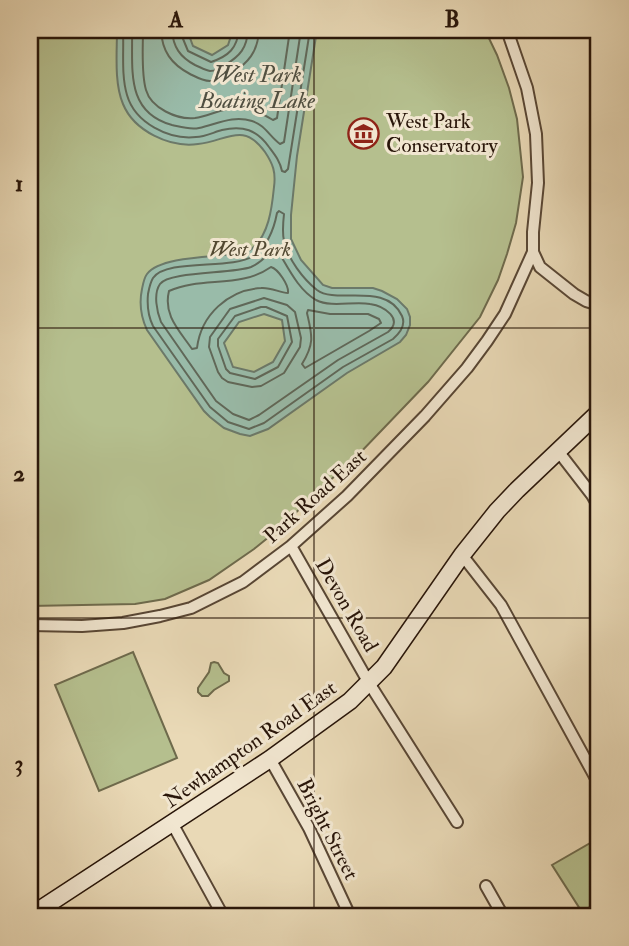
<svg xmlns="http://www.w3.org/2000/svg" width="629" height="946" font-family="'IM FELL Double Pica',serif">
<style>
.green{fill:#b5bf8e;stroke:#6e6a4c;stroke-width:2}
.water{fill:#99bba9;stroke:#6c7969;stroke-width:2;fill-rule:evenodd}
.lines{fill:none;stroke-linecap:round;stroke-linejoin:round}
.shore{stroke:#606859;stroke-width:2}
.street-casing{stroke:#584634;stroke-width:14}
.secondary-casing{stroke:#281509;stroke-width:19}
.street{stroke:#f1e6d0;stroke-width:10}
.secondary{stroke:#f1e6d0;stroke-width:16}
.grid{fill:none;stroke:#281509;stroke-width:2;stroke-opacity:0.55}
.labels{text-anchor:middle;stroke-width:6;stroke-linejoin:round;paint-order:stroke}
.poi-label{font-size:21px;fill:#281509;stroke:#f1e6d0;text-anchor:start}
.park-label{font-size:21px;font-style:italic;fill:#524831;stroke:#f1e6d0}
.street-label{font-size:21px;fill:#281509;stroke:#f1e6d0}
.water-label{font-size:23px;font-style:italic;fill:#504f41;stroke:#f1e6d0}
.neatline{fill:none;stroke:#281509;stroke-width:2.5}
.grid-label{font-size:23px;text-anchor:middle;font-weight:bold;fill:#281509}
</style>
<rect width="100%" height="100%" fill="#e9d9b6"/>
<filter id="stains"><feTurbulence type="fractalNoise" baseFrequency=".00286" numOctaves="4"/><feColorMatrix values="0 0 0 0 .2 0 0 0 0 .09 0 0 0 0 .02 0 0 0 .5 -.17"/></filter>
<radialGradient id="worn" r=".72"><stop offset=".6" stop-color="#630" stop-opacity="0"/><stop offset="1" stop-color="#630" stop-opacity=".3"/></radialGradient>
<!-- green -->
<path class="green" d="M 30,30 L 485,30 L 497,55 L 509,88 L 517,119 L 523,177 L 516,223 L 507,254 L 498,280 L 480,317 L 428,382 L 358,455 L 315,494 L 280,528 L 254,549 L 209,580 L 165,599 L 135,604 L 30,606 Z
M 133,652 L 177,758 L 99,791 L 55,685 Z
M 214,662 L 218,663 L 224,673 L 229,676 L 229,681 L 214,690 L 208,696 L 202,696 L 198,692 L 198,688 L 209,672 L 211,663 Z
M 599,838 L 599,874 L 596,876 L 599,881 L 599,901 L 582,912 L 552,865 Z"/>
<!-- water -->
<path class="water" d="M 117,30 L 187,30 L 193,46 L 212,55 L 228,45 L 233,30 L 317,30 L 297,156 L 291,215 L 291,239 L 301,260 L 323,285 L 332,288 L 373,288 L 382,291 L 397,299 L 407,309 L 410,317 L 410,325 L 406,335 L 400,342 L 347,373 L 268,429 L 250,436 L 240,434 L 224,428 L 210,417 L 204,411 L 147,330 C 141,317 139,303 142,289 C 143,284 144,278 147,274 C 159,258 205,257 224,255 C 233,254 242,255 250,250 C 269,237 272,207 274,187 C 276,172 273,164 265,152 C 243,121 227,141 198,144 C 170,148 134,131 123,104 C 114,83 117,52 117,30 ZM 264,314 L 282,320 L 285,341 L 273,362 L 254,372 L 233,367 L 224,343 L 239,322 Z"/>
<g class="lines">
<!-- shore -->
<path class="shore" d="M 123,30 C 124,51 121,75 127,95 C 135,123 169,140 196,137 C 205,137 214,132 222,130 C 243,125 257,130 269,147 C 275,155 280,161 282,171 L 285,172 L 288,169 L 310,30
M 132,30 C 133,69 125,112 172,125 C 181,127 190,130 199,128 C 217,124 233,115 252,121 C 265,125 270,137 280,144 L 284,142 L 301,30
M 143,30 C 143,48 141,73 146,90 C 151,108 177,120 195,118 C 209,116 222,108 238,108 C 251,108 262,113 273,120 L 277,118 L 290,30
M 161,30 C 162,51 171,64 190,74 C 196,77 203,81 210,81 C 218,82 224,78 231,74 C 248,63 258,52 259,30
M 172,30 C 173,47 180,57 195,65 C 200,67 205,70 210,71 C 216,71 221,68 225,65 C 240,56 247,48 248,30
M 181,30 L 181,34 L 188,51 L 211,62 C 229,56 237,48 239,30
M 279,211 L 284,214 C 283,223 282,232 284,241 C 288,259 303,279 317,290 C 337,305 386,281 402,316 C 406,325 400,333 393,339 L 343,367 L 264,423 L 249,429 L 228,422 L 210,407 L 153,326 C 148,316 147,305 148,294 C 149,289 150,283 153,278 C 167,258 232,270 253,256 C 268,246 274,229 277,213 Z
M 276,248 C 287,265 297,289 316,300 C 332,308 353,301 370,304 C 384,306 404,319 388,332 L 338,360 L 259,415 L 249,420 L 233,414 L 216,401 L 161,322 C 157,312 153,294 160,284 C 169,271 233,274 251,267 C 260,263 267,256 272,249 Z
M 271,267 C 278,269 289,285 288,293 C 280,293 271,287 261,288 C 228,290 201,315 197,348 L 192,349 C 179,330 163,315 169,291 C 202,276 240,289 271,267 Z
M 264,298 L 287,305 L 295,312 L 301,338 L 300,347 L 284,373 L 261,386 L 252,387 L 228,382 L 222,378 L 218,372 L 209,347 L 210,337 L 230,309 Z
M 261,307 L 266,307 L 287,316 L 292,342 L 278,367 L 255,379 L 230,373 L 226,369 L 218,346 L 218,339 L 235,316 Z
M 308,310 L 330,314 L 368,314 L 379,319 L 381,323 L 369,331 L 305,368 L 302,364 C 315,343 312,335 307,313 Z"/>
<defs>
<path id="street" d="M 533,252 L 540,267 L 574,294 L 586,301 L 599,305
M 558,451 L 592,495 L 599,507
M 291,546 L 369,683 L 457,822
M 462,555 L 501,605 L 599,784
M 30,625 L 82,626 L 123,623 L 160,616 L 191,608 L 243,582 L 291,546 L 347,496 L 425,416 L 467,368 L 487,341 L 505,314 L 533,252 L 533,232 L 538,183 L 536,134 L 527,88 L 507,30
M 270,759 L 309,828 L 350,916
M 172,823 L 223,916
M 486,886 L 503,916
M 594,916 L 599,913"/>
<path id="secondary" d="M 30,916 L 270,759 L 350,701 L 384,667 L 462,555 L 497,511 L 517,490 L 599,412"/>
</defs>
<!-- street casing -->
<use href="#street" class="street-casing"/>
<!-- secondary casing -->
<use href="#secondary" class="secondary-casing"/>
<!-- street -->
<use href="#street" class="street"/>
<!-- secondary -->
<use href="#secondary" class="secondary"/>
</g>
<!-- grid -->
<path class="grid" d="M 314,30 L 314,916M 30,328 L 599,328M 30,618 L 599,618"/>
<!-- icons -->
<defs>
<symbol id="museum-ring" viewBox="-11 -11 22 22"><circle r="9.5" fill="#f1e6d0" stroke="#8f2418" stroke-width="1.5"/><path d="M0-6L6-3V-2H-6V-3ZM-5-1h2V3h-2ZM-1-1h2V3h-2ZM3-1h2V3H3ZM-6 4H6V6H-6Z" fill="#8f2418"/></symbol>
</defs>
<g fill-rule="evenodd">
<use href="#museum-ring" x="346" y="116" width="35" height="35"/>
</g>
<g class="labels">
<!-- poi labels -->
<g class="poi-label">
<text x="386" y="128">West Park<tspan x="386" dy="24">Conservatory</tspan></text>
</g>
<!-- park labels -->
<g class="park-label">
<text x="250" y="256">West Park</text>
</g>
<!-- street labels -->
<g class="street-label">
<text transform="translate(315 496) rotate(-42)" y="7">Park Road East</text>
<text transform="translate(347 605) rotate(60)" y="7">Devon Road</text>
<text transform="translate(250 744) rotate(-35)" y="7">Newhampton Road East</text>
<text transform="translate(328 829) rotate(63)" y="7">Bright Street</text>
</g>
<!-- water labels -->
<g class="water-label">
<text x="257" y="82">West Park<tspan x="257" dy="26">Boating Lake</tspan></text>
</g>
</g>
<!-- margin -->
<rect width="629" height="946" fill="none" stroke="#e9d9b6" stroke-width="77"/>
<rect x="38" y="38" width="552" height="870" class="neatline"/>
<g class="grid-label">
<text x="176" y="27">A</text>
<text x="452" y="27">B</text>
<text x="19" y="191">1</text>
<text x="19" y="481">2</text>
<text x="19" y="771">3</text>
</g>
<rect width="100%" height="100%" filter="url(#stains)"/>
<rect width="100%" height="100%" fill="url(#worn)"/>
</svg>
